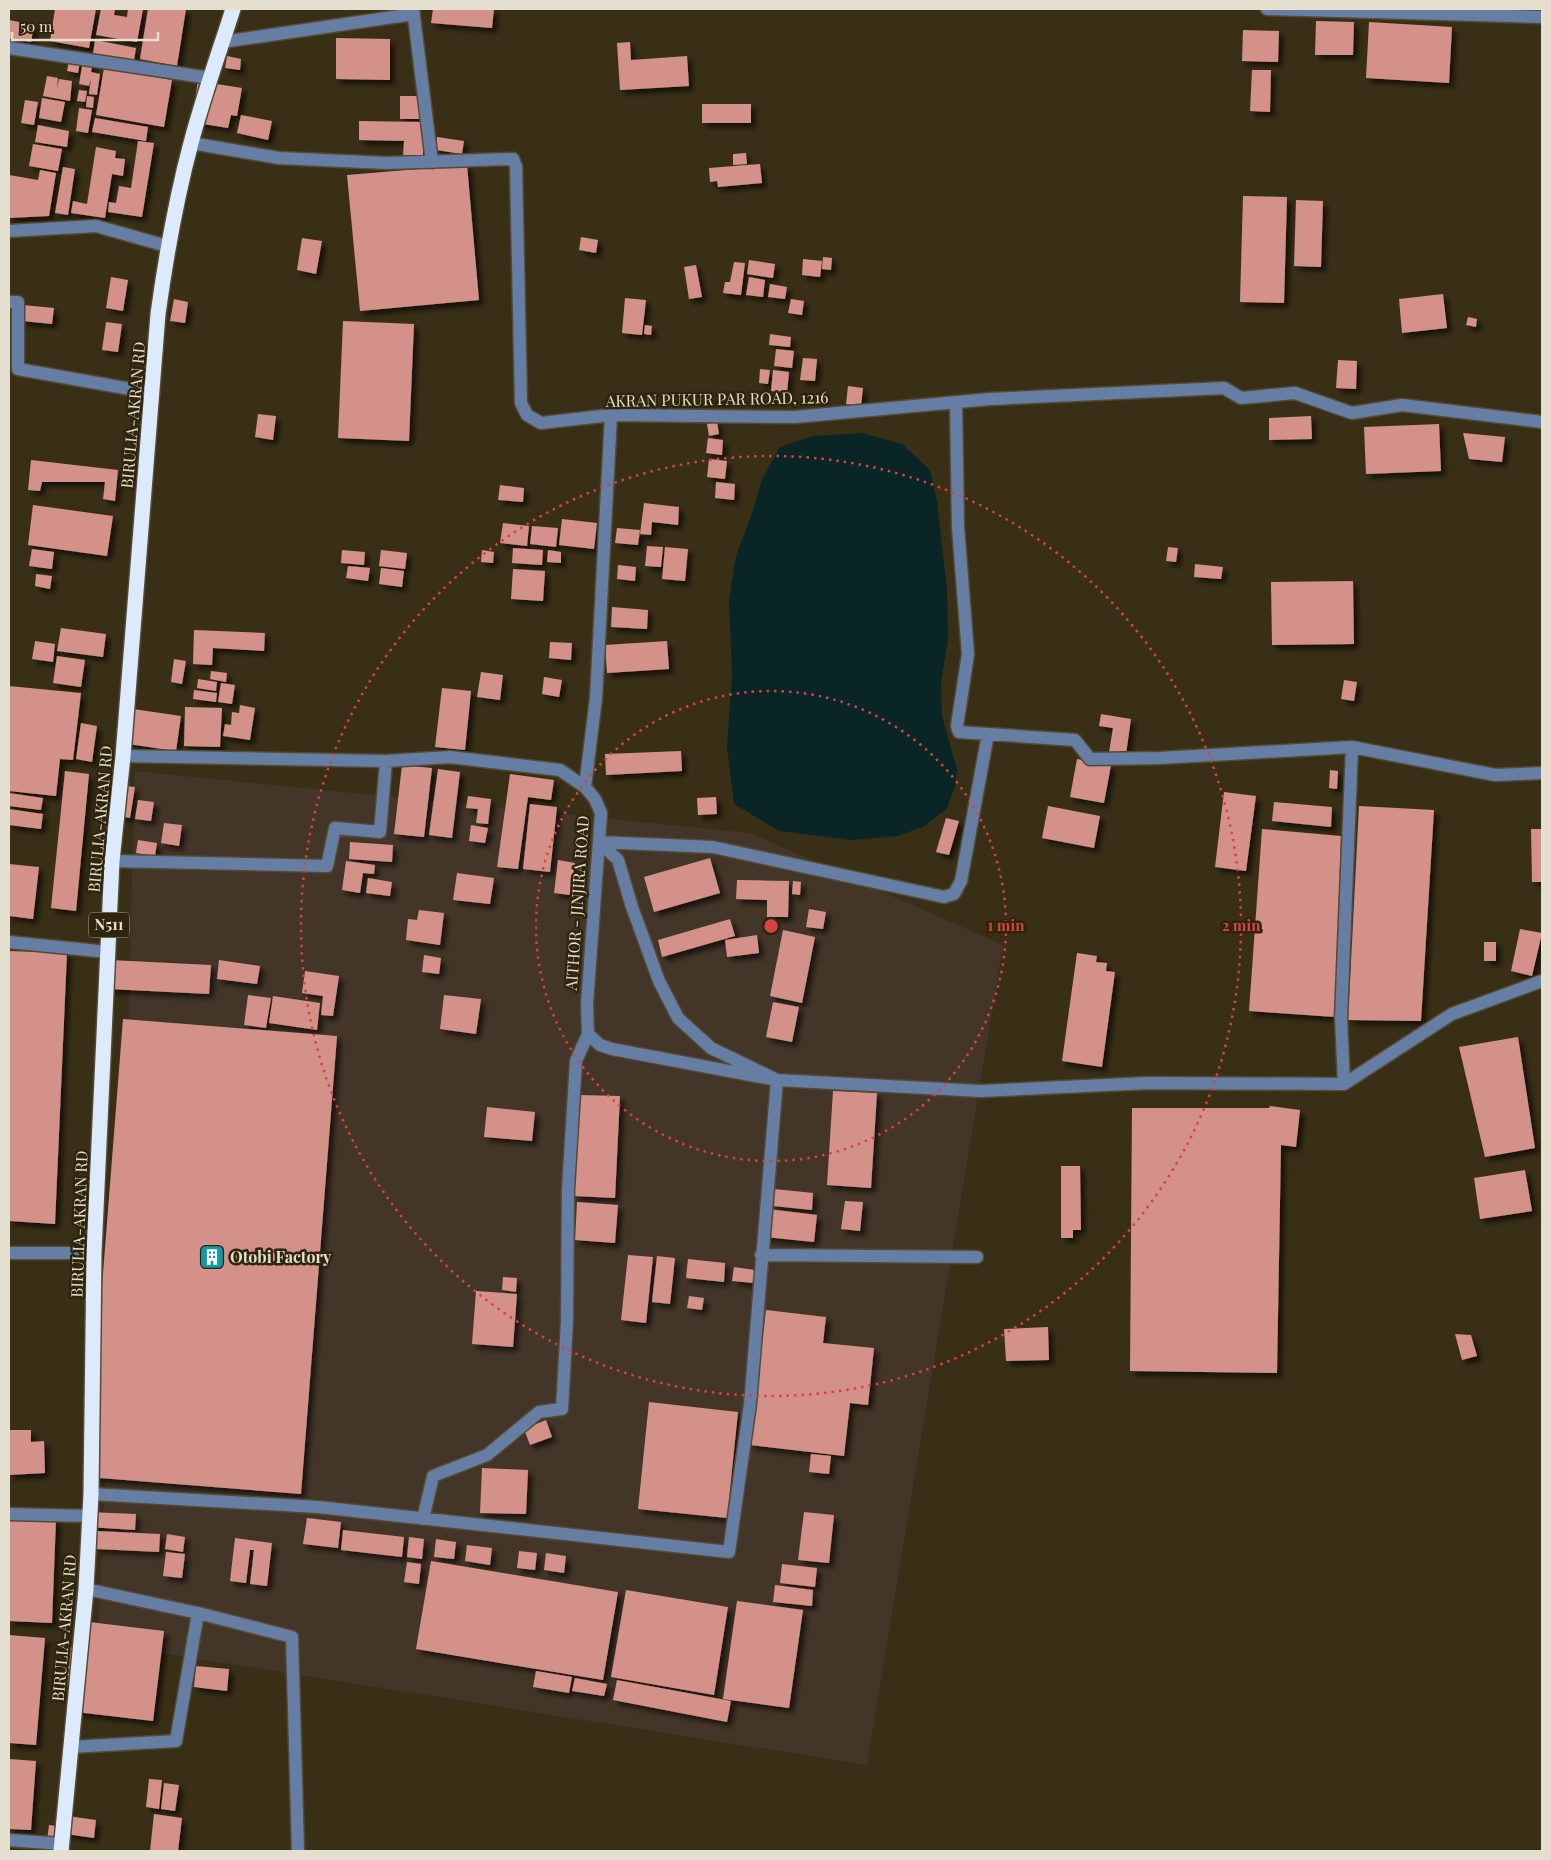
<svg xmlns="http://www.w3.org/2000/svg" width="1551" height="1860" font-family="'Playfair Display',serif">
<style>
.industrial{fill:#433527}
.water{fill:#0a2526}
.building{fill:#d49189;filter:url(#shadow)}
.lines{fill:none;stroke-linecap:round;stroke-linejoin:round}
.minor-casing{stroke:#554b35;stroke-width:15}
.highway-casing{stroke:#554b35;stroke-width:18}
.minor{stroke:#667ea4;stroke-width:12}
.highway{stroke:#ddeafc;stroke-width:15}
.ring{fill:none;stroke:#d84341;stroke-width:2.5;stroke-dasharray:2.5 5}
.labels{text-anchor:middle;stroke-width:5;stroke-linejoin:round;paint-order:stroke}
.shield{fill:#2f250d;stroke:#aea796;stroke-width:1}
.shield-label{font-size:15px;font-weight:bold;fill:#e5dfd0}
.street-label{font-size:16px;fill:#e5dfd0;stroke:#2f250d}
.poi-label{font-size:16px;font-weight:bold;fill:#e5dfd0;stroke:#2f250d;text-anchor:start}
.centre{fill:#d84341;stroke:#2f250d;stroke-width:2.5}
.ring-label{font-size:15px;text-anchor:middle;font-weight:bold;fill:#d84341;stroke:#2f250d;stroke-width:5;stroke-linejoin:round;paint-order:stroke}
</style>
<defs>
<filter id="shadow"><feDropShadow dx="4.5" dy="4.5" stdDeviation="2.5" flood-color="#0009"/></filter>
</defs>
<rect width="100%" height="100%" fill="#392f17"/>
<!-- industrial -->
<path class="industrial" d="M 135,771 L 750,833 L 1003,945 L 867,1765 L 98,1643 L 104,1495 L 120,1329 Z"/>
<!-- water -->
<path class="water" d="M 862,433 L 902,444 L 930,470 L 937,501 L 947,589 L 948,639 L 941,683 L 942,716 L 957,769 L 955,786 L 947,808 L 925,826 L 898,836 L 852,840 L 779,831 L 734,804 L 727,746 L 732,674 L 729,600 L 736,556 L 753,511 L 762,479 L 780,447 L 813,436 Z"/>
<!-- building -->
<path class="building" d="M 55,9 L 96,9 L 89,48 L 50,41 Z
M 101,9 L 115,9 L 114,15 L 127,17 L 128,9 L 143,9 L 137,42 L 96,35 Z
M 148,9 L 186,9 L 177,66 L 140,59 Z
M 433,9 L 494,9 L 492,28 L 431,23 Z
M 9,20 L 34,25 L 31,42 L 9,38 Z
M 1316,21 L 1354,22 L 1353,55 L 1315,55 Z
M 1369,22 L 1452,27 L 1449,83 L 1366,78 Z
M 1243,30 L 1279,31 L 1278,62 L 1242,61 Z
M 336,38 L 390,39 L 390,80 L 336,79 Z
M 95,40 L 136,48 L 134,61 L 93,54 Z
M 630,42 L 631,60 L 687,56 L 689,86 L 620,90 L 617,43 Z
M 227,56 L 241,59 L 240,70 L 225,68 Z
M 69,60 L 80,62 L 78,73 L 67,71 Z
M 83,61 L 93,63 L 91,72 L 100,74 L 97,95 L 89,94 L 91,78 L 89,86 L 79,84 Z
M 104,68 L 172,80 L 164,127 L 96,115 Z
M 1252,70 L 1271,70 L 1270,112 L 1250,111 Z
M 47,76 L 58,78 L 57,89 L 59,79 L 72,81 L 70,101 L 43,96 Z
M 198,81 L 242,88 L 237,116 L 231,115 L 228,128 L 191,122 Z
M 79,90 L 87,91 L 85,102 L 77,101 Z
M 87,96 L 94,97 L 93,108 L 86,107 Z
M 400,96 L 420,96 L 420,119 L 400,119 Z
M 42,98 L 65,102 L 61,122 L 39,118 Z
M 25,100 L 38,102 L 34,125 L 21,123 Z
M 702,104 L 751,104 L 751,123 L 702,123 Z
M 79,108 L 92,110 L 88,133 L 76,131 Z
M 241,115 L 272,121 L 268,140 L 237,133 Z
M 95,118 L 148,127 L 146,141 L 92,132 Z
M 359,121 L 423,122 L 423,155 L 403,155 L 404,141 L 359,140 Z
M 38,125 L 69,131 L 67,147 L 35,142 Z
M 437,137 L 464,141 L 462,154 L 436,150 Z
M 138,141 L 154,143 L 142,217 L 108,212 L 109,202 L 116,203 L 119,186 L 131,188 Z
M 33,144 L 62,149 L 58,171 L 29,166 Z
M 96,147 L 116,151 L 115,158 L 125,159 L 123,176 L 112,174 L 105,218 L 71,213 L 73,201 L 87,204 Z
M 746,153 L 747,164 L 733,165 L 733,154 Z
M 760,164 L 762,183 L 718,187 L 717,181 L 710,182 L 709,168 Z
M 467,165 L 479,300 L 360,311 L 347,175 Z
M 63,167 L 75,169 L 68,215 L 55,213 Z
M 40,170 L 56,173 L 49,216 L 9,218 L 9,175 L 38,180 Z
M 1243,196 L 1287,197 L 1284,303 L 1240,302 Z
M 1296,200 L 1323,201 L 1321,267 L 1294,266 Z
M 581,237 L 598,240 L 596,253 L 579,250 Z
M 302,238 L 322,241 L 316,274 L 297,270 Z
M 823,257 L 832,258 L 831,270 L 822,269 Z
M 803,259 L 822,261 L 820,277 L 802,275 Z
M 749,260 L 775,264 L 773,278 L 747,274 Z
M 734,262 L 745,263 L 741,295 L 723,293 L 725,282 L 730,282 Z
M 696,265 L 702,297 L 689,299 L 684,267 Z
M 111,277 L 128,280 L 123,311 L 106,308 Z
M 749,277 L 765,280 L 763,297 L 746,295 Z
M 770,284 L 787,287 L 785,299 L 768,297 Z
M 1443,294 L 1447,328 L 1402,333 L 1399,299 Z
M 625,298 L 646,300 L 642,335 L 622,333 Z
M 174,299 L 188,302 L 185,323 L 170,321 Z
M 791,299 L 804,301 L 802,315 L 788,313 Z
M 23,305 L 54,308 L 52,324 L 22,321 Z
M 1468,317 L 1477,319 L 1476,327 L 1466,325 Z
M 343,321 L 414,324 L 409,441 L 338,438 Z
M 106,322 L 122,324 L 118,352 L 102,350 Z
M 645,325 L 652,326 L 651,335 L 644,334 Z
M 770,334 L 791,337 L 790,347 L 769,345 Z
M 776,349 L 794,351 L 792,368 L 774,366 Z
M 803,358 L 817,359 L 815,381 L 800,380 Z
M 1338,360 L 1357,361 L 1356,389 L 1336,388 Z
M 760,369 L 770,370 L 768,384 L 759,383 Z
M 773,370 L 789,372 L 787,393 L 771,391 Z
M 848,386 L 863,388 L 861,406 L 846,404 Z
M 258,414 L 276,416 L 273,440 L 255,437 Z
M 1311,416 L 1312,439 L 1269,440 L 1269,418 Z
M 717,422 L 719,434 L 709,436 L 707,424 Z
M 1439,424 L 1441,471 L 1366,474 L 1364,427 Z
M 1463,433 L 1505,437 L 1502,462 L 1469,459 Z
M 708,438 L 723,440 L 722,455 L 706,453 Z
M 709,459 L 727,461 L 725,479 L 707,477 Z
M 31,460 L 118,470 L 115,501 L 103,499 L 105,482 L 42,482 L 40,491 L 28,490 Z
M 716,482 L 735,484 L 734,500 L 715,498 Z
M 500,485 L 524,488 L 523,502 L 498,500 Z
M 644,503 L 679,507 L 678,525 L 652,522 L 651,535 L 640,534 Z
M 33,505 L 113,516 L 107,556 L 28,545 Z
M 562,519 L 597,523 L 594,549 L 559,545 Z
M 503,523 L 529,526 L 527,546 L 500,543 Z
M 532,526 L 558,528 L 556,547 L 530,544 Z
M 617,528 L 640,530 L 638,545 L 615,543 Z
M 647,546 L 663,547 L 661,567 L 645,566 Z
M 665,547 L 688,549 L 685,581 L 662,579 Z
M 1168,547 L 1178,548 L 1176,562 L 1166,561 Z
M 513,548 L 543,550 L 542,565 L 512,563 Z
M 32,549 L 54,552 L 52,569 L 29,566 Z
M 342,550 L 365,552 L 364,565 L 341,563 Z
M 381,550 L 407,553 L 405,569 L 379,566 Z
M 482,550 L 494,552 L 493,563 L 481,562 Z
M 548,550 L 561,552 L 561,563 L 547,562 Z
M 1195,564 L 1223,567 L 1221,579 L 1194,577 Z
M 618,565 L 636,567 L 635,581 L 617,579 Z
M 348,566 L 370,568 L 368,581 L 346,578 Z
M 381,568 L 404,571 L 402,587 L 379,584 Z
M 513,569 L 545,571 L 543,601 L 511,599 Z
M 36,574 L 52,576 L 50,589 L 35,586 Z
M 1353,581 L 1354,644 L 1272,645 L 1271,582 Z
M 612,607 L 648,610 L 647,629 L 611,627 Z
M 61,628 L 106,634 L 103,657 L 57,651 Z
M 194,630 L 265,633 L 264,651 L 213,648 L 212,665 L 193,664 Z
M 35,641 L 55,644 L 53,662 L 32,659 Z
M 667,641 L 669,669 L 607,673 L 605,645 Z
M 550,642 L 572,643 L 571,660 L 549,658 Z
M 57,656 L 85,660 L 81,687 L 53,683 Z
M 174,659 L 186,661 L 182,684 L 171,682 Z
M 211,671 L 227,673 L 226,682 L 210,679 Z
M 481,672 L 503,675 L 500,700 L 477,697 Z
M 544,677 L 562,680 L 559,697 L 542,694 Z
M 198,679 L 217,682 L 216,691 L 197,688 Z
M 1344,680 L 1357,682 L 1354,701 L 1341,699 Z
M 221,683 L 235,685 L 232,704 L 218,702 Z
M 9,686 L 81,693 L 73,760 L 60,759 L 56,796 L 9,791 Z
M 442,688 L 471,691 L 465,750 L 435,747 Z
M 194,690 L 217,693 L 216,702 L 193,699 Z
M 240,705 L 255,708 L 250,740 L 223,736 L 225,724 L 231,725 L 232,712 L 239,713 Z
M 185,707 L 222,708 L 220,747 L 184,746 Z
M 133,709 L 181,716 L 176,751 L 128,744 Z
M 1101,714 L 1131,719 L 1126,754 L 1109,752 L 1113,728 L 1099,726 Z
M 81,723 L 97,726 L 92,762 L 76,759 Z
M 681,751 L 682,771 L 606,775 L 605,754 Z
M 1077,759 L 1111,765 L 1104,803 L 1070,797 Z
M 402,765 L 432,768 L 424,837 L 394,834 Z
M 438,769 L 460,772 L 452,838 L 429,835 Z
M 1330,770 L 1338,771 L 1337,789 L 1329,788 Z
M 65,771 L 89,774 L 76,911 L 51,908 Z
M 510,774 L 554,780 L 551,800 L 528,797 L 518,869 L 497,867 Z
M 118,785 L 135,787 L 130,818 L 114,815 Z
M 1224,792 L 1256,796 L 1246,871 L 1215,867 Z
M 9,793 L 43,798 L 41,810 L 9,806 Z
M 468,796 L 491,799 L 488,824 L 476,823 L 478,809 L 466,808 Z
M 716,797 L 717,814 L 698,815 L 697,798 Z
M 138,800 L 154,802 L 151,821 L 135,819 Z
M 1274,802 L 1332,807 L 1331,827 L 1272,821 Z
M 530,804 L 557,807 L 550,872 L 523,869 Z
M 1048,806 L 1100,816 L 1094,848 L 1042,838 Z
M 1359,806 L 1434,810 L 1421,1021 L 1348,1020 Z
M 9,809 L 43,814 L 41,829 L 9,825 Z
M 946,818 L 959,821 L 949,855 L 936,852 Z
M 164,823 L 182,825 L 179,846 L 161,843 Z
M 471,825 L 488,828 L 485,843 L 469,841 Z
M 1262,829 L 1341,836 L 1335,1017 L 1249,1011 Z
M 1531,829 L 1542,829 L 1542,882 L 1532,882 Z
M 138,840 L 157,843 L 155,856 L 136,853 Z
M 350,842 L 393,845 L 392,862 L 349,859 Z
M 710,858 L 720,893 L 654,912 L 644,877 Z
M 558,860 L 575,863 L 570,895 L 554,893 Z
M 346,861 L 375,865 L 374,874 L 363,873 L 360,893 L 342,890 Z
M 9,864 L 39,867 L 33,919 L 9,916 Z
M 457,873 L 494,878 L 490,904 L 453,900 Z
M 368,878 L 392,882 L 390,896 L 366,893 Z
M 737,880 L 789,881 L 788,917 L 767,917 L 767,900 L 736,899 Z
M 793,881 L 801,882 L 800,895 L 792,894 Z
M 809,909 L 826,912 L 823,929 L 806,927 Z
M 419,910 L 444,913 L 440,945 L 406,940 L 408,919 L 417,920 Z
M 730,919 L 735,936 L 662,957 L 658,940 Z
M 1520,929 L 1542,933 L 1532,976 L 1511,971 Z
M 783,930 L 815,937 L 802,1003 L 770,996 Z
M 757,935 L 759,953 L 727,957 L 725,940 Z
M 1484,942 L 1496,942 L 1496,961 L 1484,961 Z
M 9,951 L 67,953 L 55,1224 L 9,1221 Z
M 1077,953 L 1097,956 L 1096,962 L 1107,963 L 1106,971 L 1115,972 L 1102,1067 L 1062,1061 Z
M 424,955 L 441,958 L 439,974 L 422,972 Z
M 110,960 L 211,965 L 209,994 L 109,989 Z
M 219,960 L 260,966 L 257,984 L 217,979 Z
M 305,971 L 339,976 L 333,1016 L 321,1015 L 323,996 L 302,993 Z
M 248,995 L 271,998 L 266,1028 L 244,1025 Z
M 444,995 L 481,999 L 476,1034 L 440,1029 Z
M 273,996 L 320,1003 L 317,1030 L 269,1023 Z
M 773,1002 L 799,1007 L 792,1042 L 766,1037 Z
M 123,1019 L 337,1036 L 301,1494 L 87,1477 Z
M 1518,1037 L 1535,1148 L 1485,1157 L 1459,1047 Z
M 833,1091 L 877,1093 L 871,1188 L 827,1185 Z
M 579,1095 L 620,1096 L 615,1198 L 574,1196 Z
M 1270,1106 L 1300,1110 L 1296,1147 L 1281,1145 L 1277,1373 L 1130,1371 L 1132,1108 L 1269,1108 Z
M 487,1107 L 535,1112 L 532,1141 L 484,1137 Z
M 1061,1166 L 1080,1166 L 1081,1230 L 1073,1230 L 1073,1238 L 1061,1238 Z
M 1525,1170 L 1532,1211 L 1480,1219 L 1474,1178 Z
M 774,1189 L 813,1193 L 812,1210 L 773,1206 Z
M 845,1201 L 863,1202 L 860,1231 L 841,1229 Z
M 577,1202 L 618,1205 L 615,1243 L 575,1240 Z
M 768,1209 L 817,1215 L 814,1242 L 765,1237 Z
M 628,1255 L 653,1257 L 646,1323 L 621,1320 Z
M 657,1256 L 675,1258 L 670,1304 L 652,1302 Z
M 688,1259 L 725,1263 L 724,1282 L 686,1278 Z
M 734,1267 L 755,1270 L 754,1283 L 732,1281 Z
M 503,1277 L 517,1278 L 516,1292 L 502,1290 Z
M 476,1291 L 517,1294 L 513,1347 L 472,1344 Z
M 689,1296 L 704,1298 L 702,1310 L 687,1308 Z
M 766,1310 L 826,1317 L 823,1343 L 874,1348 L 868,1405 L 850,1403 L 844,1456 L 750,1445 Z
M 1048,1327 L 1049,1360 L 1006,1361 L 1004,1329 Z
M 1455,1334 L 1471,1335 L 1477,1356 L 1462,1360 Z
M 649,1402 L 738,1412 L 727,1518 L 638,1509 Z
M 546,1420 L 552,1437 L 530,1445 L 524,1429 Z
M 9,1430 L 31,1430 L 31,1442 L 44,1441 L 45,1473 L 9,1475 Z
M 811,1454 L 831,1456 L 829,1474 L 809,1472 Z
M 482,1468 L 528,1470 L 526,1514 L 480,1513 Z
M 89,1512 L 136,1514 L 135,1530 L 88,1527 Z
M 804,1512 L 834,1515 L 829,1563 L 798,1560 Z
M 9,1517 L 56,1519 L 52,1623 L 9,1621 Z
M 307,1518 L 341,1522 L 338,1548 L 303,1544 Z
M 343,1530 L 404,1537 L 402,1557 L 341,1550 Z
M 97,1531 L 160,1534 L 159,1552 L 96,1549 Z
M 167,1534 L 185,1537 L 183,1552 L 165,1549 Z
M 409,1537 L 424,1539 L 422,1559 L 407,1557 Z
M 235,1538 L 272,1543 L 267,1586 L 250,1584 L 254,1550 L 250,1550 L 246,1583 L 230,1581 Z
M 436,1539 L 456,1542 L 454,1559 L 434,1557 Z
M 467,1545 L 492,1548 L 490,1565 L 465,1561 Z
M 519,1551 L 537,1553 L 535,1570 L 517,1568 Z
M 166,1552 L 185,1554 L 182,1578 L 163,1576 Z
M 546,1553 L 566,1556 L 564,1573 L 544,1570 Z
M 431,1561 L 618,1592 L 603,1680 L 416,1649 Z
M 407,1562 L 421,1564 L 419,1584 L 404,1582 Z
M 782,1564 L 817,1568 L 815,1587 L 780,1583 Z
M 775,1585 L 813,1590 L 812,1606 L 773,1602 Z
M 626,1590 L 728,1607 L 714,1695 L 611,1677 Z
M 737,1601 L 803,1610 L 789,1708 L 723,1699 Z
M 81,1621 L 164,1631 L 153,1721 L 76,1712 L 78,1688 L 63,1686 L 68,1647 L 78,1648 Z
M 9,1635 L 45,1638 L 36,1745 L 9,1743 Z
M 196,1666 L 229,1669 L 227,1691 L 194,1687 Z
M 536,1671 L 572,1677 L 569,1693 L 533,1687 Z
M 575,1678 L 607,1684 L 604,1696 L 572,1691 Z
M 617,1680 L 731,1701 L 727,1722 L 613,1700 Z
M 9,1759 L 36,1761 L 31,1830 L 9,1829 Z
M 149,1779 L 162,1780 L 159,1809 L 146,1807 Z
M 164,1783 L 179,1785 L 175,1811 L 161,1809 Z
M 154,1814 L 182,1818 L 178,1851 L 150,1851 Z
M 68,1816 L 96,1820 L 94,1838 L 66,1834 Z
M 49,1825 L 66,1827 L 46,1849 Z"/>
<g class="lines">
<defs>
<path id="minor" d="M 413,9 L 432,162
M 1267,9 L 1542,17
M 222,42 L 414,14
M 9,48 L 210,78
M 191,143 L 279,158 L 387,163 L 513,159 L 516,166 L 521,403 L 527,415 L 541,423 L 611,415 L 795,417 L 990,399 L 1224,388 L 1241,398 L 1295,393 L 1352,413 L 1402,405 L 1542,422
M 9,231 L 96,226 L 167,246
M 9,302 L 18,302 L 18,369 L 153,393
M 956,402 L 958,527 L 968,654 L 957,726 L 959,732 L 1075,740 L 1090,759 L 1160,758 L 1352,747 L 1341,1018 L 1344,1084
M 1352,747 L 1495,775 L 1542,773
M 123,756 L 386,761 L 450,757 L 560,770 L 585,787 L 595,799 L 601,813 L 587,1004 L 588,1034 L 600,1045 L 612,1049 L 777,1080 L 981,1091 L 1148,1083 L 1344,1084 L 1452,1014 L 1542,981
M 585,787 L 596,698 L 611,415
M 599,842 L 713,847 L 944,897 L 954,894 L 961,881 L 988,734
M 112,861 L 327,866 L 335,828 L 380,832 L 386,761
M 9,942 L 108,952
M 9,1253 L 94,1253
M 761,1255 L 977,1257
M 91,1494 L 318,1507 L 729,1552 L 750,1404 L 777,1080 L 711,1048 L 678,1018 L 659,981 L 632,907 L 618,860 L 599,842
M 9,1514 L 89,1516
M 423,1519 L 433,1476 L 487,1455 L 539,1412 L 562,1409 L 567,1321 L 568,1189 L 576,1061 L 588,1034
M 86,1589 L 198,1613 L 292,1637 L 298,1851
M 71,1747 L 176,1741 L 198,1613
M 9,1840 L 62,1844"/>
<path id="highway" d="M 61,1851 L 86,1589 L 91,1494 L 94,1253 L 112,861 L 123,756 L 158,314 C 166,256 176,199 191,143 C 203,97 219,53 233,9"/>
</defs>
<!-- minor casing -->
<use href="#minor" class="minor-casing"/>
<!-- highway casing -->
<use href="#highway" class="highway-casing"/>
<!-- minor -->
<use href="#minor" class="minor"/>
<!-- highway -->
<use href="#highway" class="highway"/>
</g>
<!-- distance rings -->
<g class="ring">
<circle cx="771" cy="926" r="235"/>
<circle cx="771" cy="926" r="470"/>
</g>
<!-- icons -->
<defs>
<symbol id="building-square" viewBox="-11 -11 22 22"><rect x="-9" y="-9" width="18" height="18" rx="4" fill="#0f9aa8" stroke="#2f250d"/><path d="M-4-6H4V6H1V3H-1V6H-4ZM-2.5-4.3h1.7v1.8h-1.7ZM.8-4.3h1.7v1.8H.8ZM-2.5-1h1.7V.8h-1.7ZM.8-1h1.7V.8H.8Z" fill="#fff"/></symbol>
</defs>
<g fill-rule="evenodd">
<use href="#building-square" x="198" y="1243" width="28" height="28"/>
</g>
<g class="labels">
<!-- shield labels -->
<rect class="shield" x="89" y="912.5" width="40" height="25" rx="4"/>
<g class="shield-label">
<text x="109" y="930">N511</text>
</g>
<!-- street labels -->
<g class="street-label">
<text transform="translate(717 399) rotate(-1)" y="6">AKRAN PUKUR PAR ROAD, 1216</text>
<text transform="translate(133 415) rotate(-85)" y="6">BIRULIA-AKRAN RD</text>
<text transform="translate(100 819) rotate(-85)" y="6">BIRULIA-AKRAN RD</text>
<text transform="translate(577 903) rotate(-86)" y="6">AITHOR - JINJIRA ROAD</text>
<text transform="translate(79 1224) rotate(-88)" y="6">BIRULIA-AKRAN RD</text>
<text transform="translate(64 1628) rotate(-85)" y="6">BIRULIA-AKRAN RD</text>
</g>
<!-- poi labels -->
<g class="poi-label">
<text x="230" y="1263">Otobi Factory</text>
</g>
</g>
<circle cx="771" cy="926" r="8" class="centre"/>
<g class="ring-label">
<text x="1006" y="931">1 min</text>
<text x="1241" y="931">2 min</text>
</g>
<!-- border -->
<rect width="1551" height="1860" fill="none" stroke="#e5dfd0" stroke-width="20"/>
<!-- scale -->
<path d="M12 32v8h146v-8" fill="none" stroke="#e5dfd0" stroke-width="2.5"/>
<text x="20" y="32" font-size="15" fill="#e5dfd0" stroke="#2f250d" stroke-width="4" paint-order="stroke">50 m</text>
</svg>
